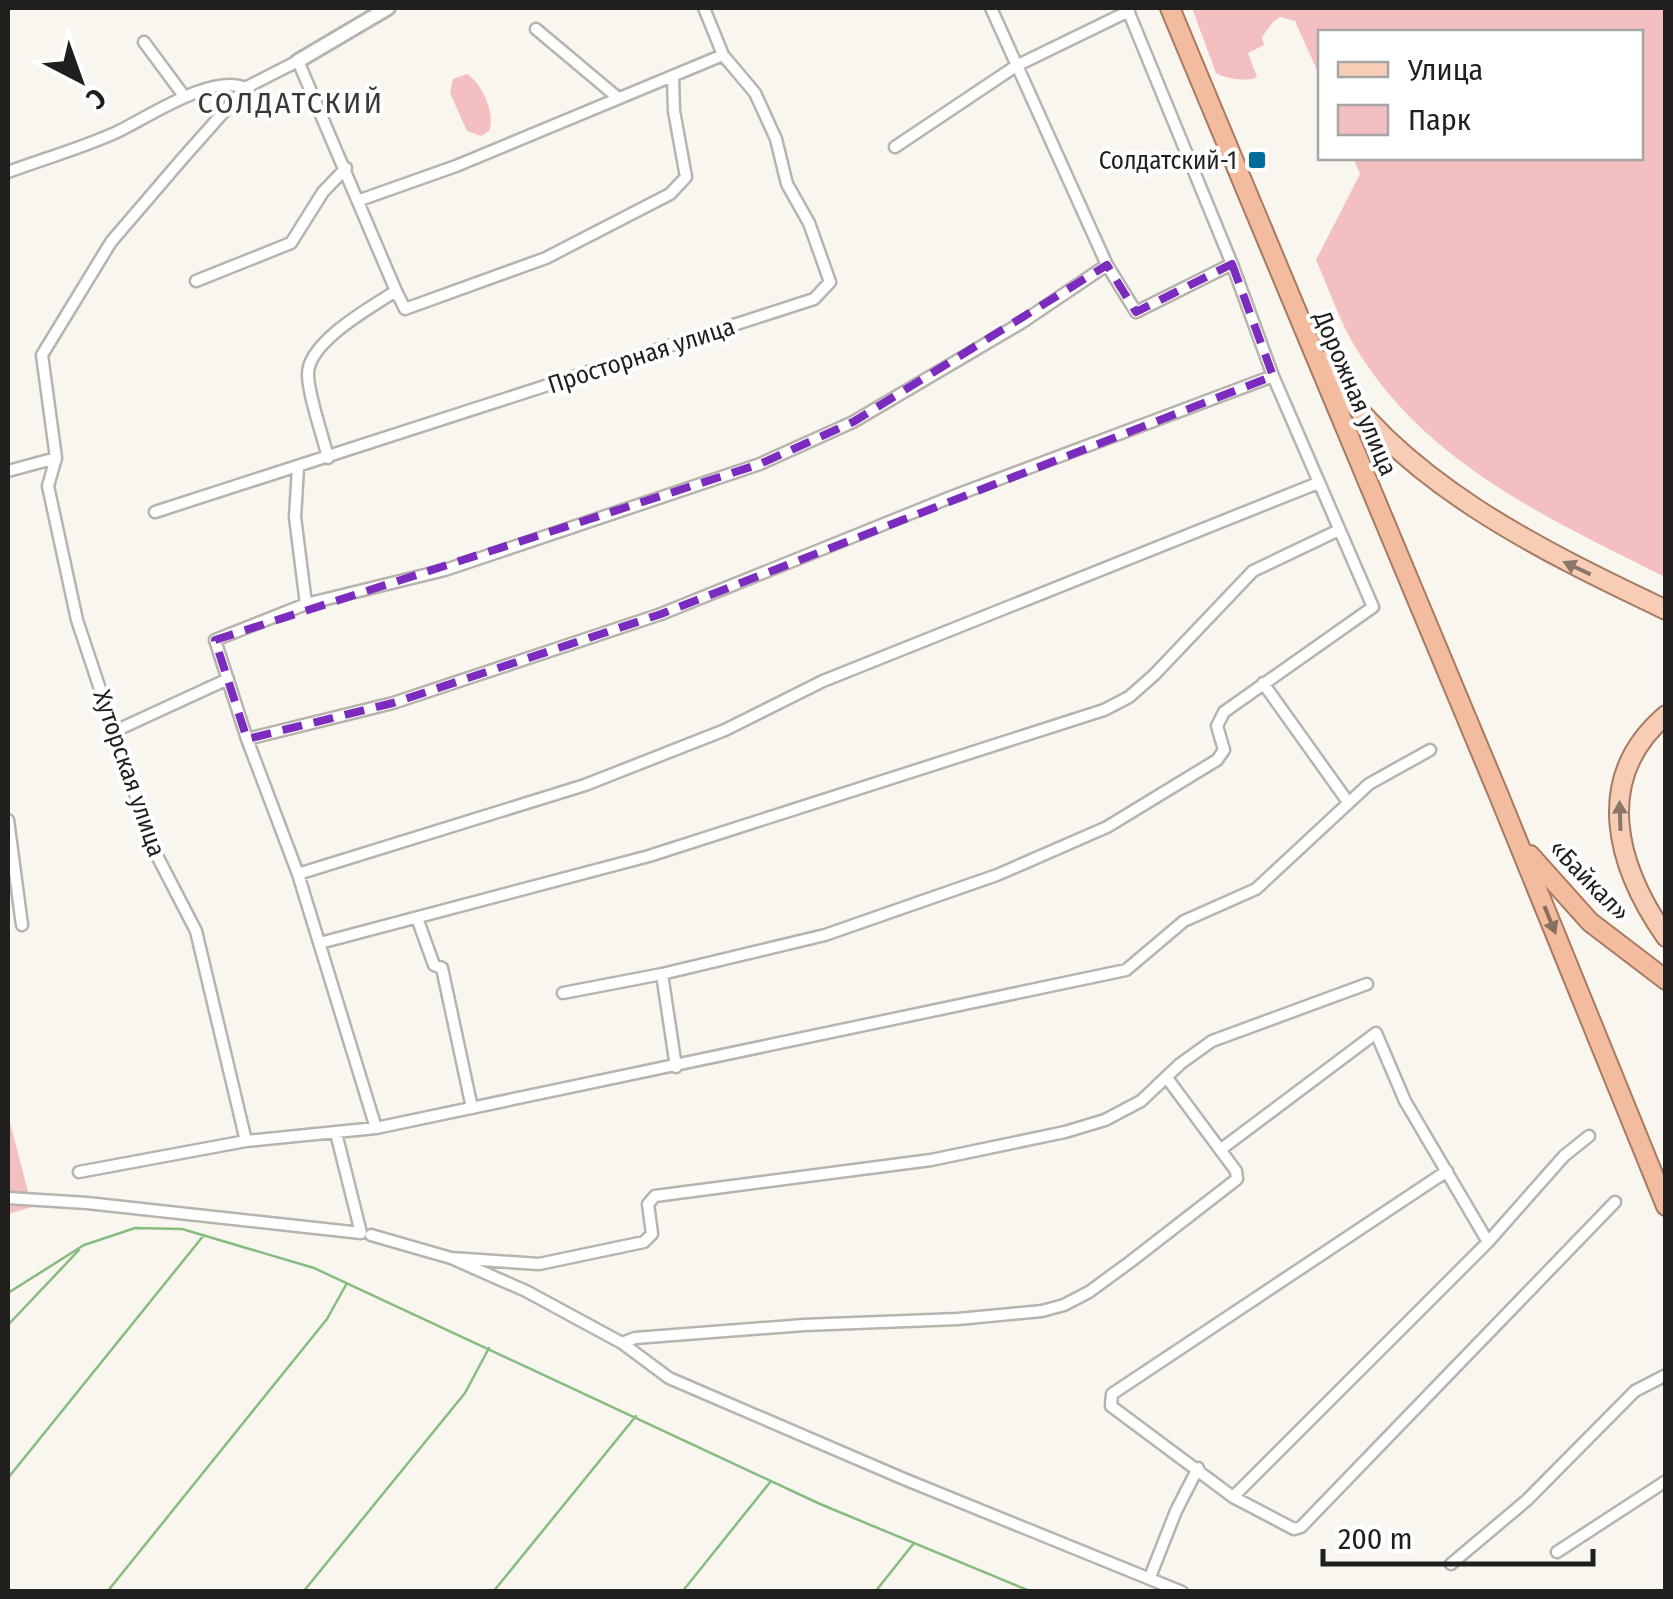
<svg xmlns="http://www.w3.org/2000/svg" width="1673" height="1599" font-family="'Fira Sans Condensed',sans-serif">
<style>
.green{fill:#f4bfc0}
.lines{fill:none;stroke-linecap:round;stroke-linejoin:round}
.stream{stroke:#86bc80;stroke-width:2.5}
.minor-casing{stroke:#b7b4ae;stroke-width:15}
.tertiary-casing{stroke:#b7b4ae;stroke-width:18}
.primary-casing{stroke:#a87a61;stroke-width:22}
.trunk-casing{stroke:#a87a61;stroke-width:22}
.minor{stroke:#fff;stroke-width:10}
.tertiary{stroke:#fff;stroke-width:12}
.primary{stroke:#f7cdb6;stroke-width:18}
.trunk{stroke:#f4bc9e;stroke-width:18}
.oneway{fill:#8c766a}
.oneway2{fill:#8a6e5e}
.marked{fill:none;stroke:#7b2cbf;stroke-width:8;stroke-dasharray:20 12;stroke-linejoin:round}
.poi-dot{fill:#006d9a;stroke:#fff;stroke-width:4}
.labels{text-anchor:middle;stroke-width:8;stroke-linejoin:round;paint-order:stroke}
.poi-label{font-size:25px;fill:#201f1d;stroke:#fff;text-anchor:end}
.street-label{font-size:25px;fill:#201f1d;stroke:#fff}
.quarter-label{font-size:30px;letter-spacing:2.5px;fill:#3c3935;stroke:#fff}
</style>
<rect width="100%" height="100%" fill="#f9f6f0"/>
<!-- green -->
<path class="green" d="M 1192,8 L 1665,8 L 1665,577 C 1550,519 1428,465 1357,350 C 1340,323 1329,289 1316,260 L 1360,174 L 1353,158 L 1640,158 L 1640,32 L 1320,32 L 1320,77 L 1295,21 L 1280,17 L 1273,22 L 1262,37 L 1264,45 L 1248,53 L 1257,77 C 1248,82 1226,79 1216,73 Z
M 467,74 C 482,83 496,114 489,131 L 481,136 L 467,131 L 450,93 L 453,79 Z
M 8,1115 L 32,1207 L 8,1214 Z"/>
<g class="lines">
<!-- stream -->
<path class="stream" d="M 8,1293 L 84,1245 L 135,1228 L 182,1229 L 314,1268 L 820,1504 L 1032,1592
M 8,1325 L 79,1250
M 8,1478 L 204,1235
M 107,1592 L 327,1319 L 347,1283
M 303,1592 L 465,1393 L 489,1348
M 493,1592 L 636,1416
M 682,1592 L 771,1481
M 875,1592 L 914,1543"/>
<defs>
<path id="minor" d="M 991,8 L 1107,265 L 1136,312 L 1232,264
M 536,29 L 617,97
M 144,42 L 184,96
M 895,147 L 1016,66 L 1129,11
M 8,172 C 43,159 82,148 117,132 C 147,118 212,73 245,88
M 360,200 L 456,166 L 723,55
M 196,281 L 291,243 L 323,192 L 346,168
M 396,291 L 405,309 L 546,258 L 670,194 L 686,177 L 674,111 L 673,77
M 298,468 L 295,517 L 306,604
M 8,471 L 56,458
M 155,512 L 814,299 L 830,282 L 809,223 L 787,184 L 776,139 L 755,93 L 723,55 L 704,8
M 1263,683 L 1348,802
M 115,731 L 228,679
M 247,739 L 393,703 L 661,614 L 951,497 L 1273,376
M 8,820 L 22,925
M 298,874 L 585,785 L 725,730 L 823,681 L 1318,483
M 417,918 L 434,965 L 442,968 L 472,1108
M 320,943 L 649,856 L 1104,710 L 1129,697 L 1154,675 L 1253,571 L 1339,530
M 662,974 L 676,1067
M 563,993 L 662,974 L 825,935 L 997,875 L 1107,827 L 1217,760 L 1224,750 L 1217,726 L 1224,712 L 1373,607 L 1273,376 L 1232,264 L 1127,8
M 376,1128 L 298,874 L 247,739 L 215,640 L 306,604 L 445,570 L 760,464 L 853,422 L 1021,323 L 1107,265
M 246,1141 L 196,931 L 153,848 L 77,620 L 48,486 L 56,458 L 42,355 L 111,242 L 183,158 L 245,88 L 298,61 L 396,291 C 371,307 308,342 308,374 C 308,395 323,436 328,458
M 1220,1150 L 1376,1033 L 1405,1101 L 1488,1242
M 1447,1171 L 1112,1394 L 1111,1406 L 1233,1497 L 1294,1529 L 1301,1527 L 1615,1202
M 79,1172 L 246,1141 L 376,1128 L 1126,970 L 1184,921 L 1256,889 L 1369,784 L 1430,750
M 8,1198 L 87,1203 L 361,1233 L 336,1133
M 371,1235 L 451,1258 L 526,1291 L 622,1343 L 669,1378 L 904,1479 L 1182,1592
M 451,1258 L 539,1264 L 644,1242 L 652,1234 L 648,1204 L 655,1196 L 931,1160 L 1065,1132 L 1105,1120 L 1141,1101 L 1180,1064 L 1212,1041 L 1367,984
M 622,1343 L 635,1338 L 804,1325 L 958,1319 L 1042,1311 L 1064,1305 L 1089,1292 L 1130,1262 L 1237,1179 L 1236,1171 L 1167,1078
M 1233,1497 L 1488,1242 L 1564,1156 L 1589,1136
M 1557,1552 L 1666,1481
M 1451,1564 L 1527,1500 L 1635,1391 L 1666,1375
M 1150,1577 L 1176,1511 L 1198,1468"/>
<path id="tertiary" d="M 298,61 L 388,8"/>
<path id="primary" d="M 1323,361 C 1395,480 1544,552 1666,610
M 1666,715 C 1591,779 1617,867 1666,937"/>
<path id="trunk" d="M 1170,8 L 1500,798 L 1666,1206
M 1530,855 L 1590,922 L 1666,980"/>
</defs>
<!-- minor casing -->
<use href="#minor" class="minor-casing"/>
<!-- tertiary casing -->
<use href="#tertiary" class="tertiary-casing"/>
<!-- primary casing -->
<use href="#primary" class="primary-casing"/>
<!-- trunk casing -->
<use href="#trunk" class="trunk-casing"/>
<!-- minor -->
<use href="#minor" class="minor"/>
<!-- tertiary -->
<use href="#tertiary" class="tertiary"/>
<!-- primary -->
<use href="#primary" class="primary"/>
<!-- trunk -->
<use href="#trunk" class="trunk"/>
</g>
<!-- one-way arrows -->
<defs><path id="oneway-solid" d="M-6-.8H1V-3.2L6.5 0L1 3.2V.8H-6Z" transform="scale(2.5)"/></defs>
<g class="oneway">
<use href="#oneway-solid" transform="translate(1577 568) rotate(-155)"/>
<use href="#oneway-solid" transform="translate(1620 816) rotate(-92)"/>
</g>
<use class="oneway2" href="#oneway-solid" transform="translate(1550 920) rotate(68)"/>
<!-- marked area -->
<path class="marked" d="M 1232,264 L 1273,376 L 661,614 L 393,703 L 247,739 L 215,640 L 760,464 L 853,422 L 1107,265 L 1136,312 Z"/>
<!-- markers -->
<rect class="poi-dot" x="1247" y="150" width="20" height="20" rx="5"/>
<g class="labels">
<!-- poi labels -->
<g class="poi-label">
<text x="1237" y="169">Солдатский-1</text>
</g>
<!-- street labels -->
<g class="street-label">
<text transform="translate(641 355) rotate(-18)" y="9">Просторная улица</text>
<text transform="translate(1356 393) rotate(67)" y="9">Дорожная улица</text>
<text transform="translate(130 773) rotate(71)" y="9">Хуторская улица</text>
<text transform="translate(1590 880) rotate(46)" y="9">«Байкал»</text>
</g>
<!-- quarter labels -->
<g class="quarter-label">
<text x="291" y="113">СОЛДАТСКИЙ</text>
</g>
</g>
<!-- border -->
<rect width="1673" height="1599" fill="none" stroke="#201f1d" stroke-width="20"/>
<!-- legend -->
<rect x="1318" y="30" width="325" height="130" fill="#ffffff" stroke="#a6a5a5" stroke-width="2.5"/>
<rect x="1338" y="62" width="50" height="15" fill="#f7cdb6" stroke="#a6a5a5" stroke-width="2.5"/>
<text x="1408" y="80" font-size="30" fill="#201f1d">Улица</text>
<rect x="1338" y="105" width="50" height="30" fill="#f4bfc0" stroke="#a6a5a5" stroke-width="2.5"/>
<text x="1408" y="130" font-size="30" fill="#201f1d">Парк</text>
<!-- north arrow -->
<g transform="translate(80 80) rotate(139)" stroke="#ffffff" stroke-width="8" paint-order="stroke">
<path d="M0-8L18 38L0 25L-18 38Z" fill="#201f1d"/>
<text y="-15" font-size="28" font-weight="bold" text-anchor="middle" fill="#201f1d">С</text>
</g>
<!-- scale -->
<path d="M1323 1549v15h270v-15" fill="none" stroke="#201f1d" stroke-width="5"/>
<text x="1338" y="1549" font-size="30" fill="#201f1d" stroke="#ffffff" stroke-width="8" paint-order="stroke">200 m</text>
</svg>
